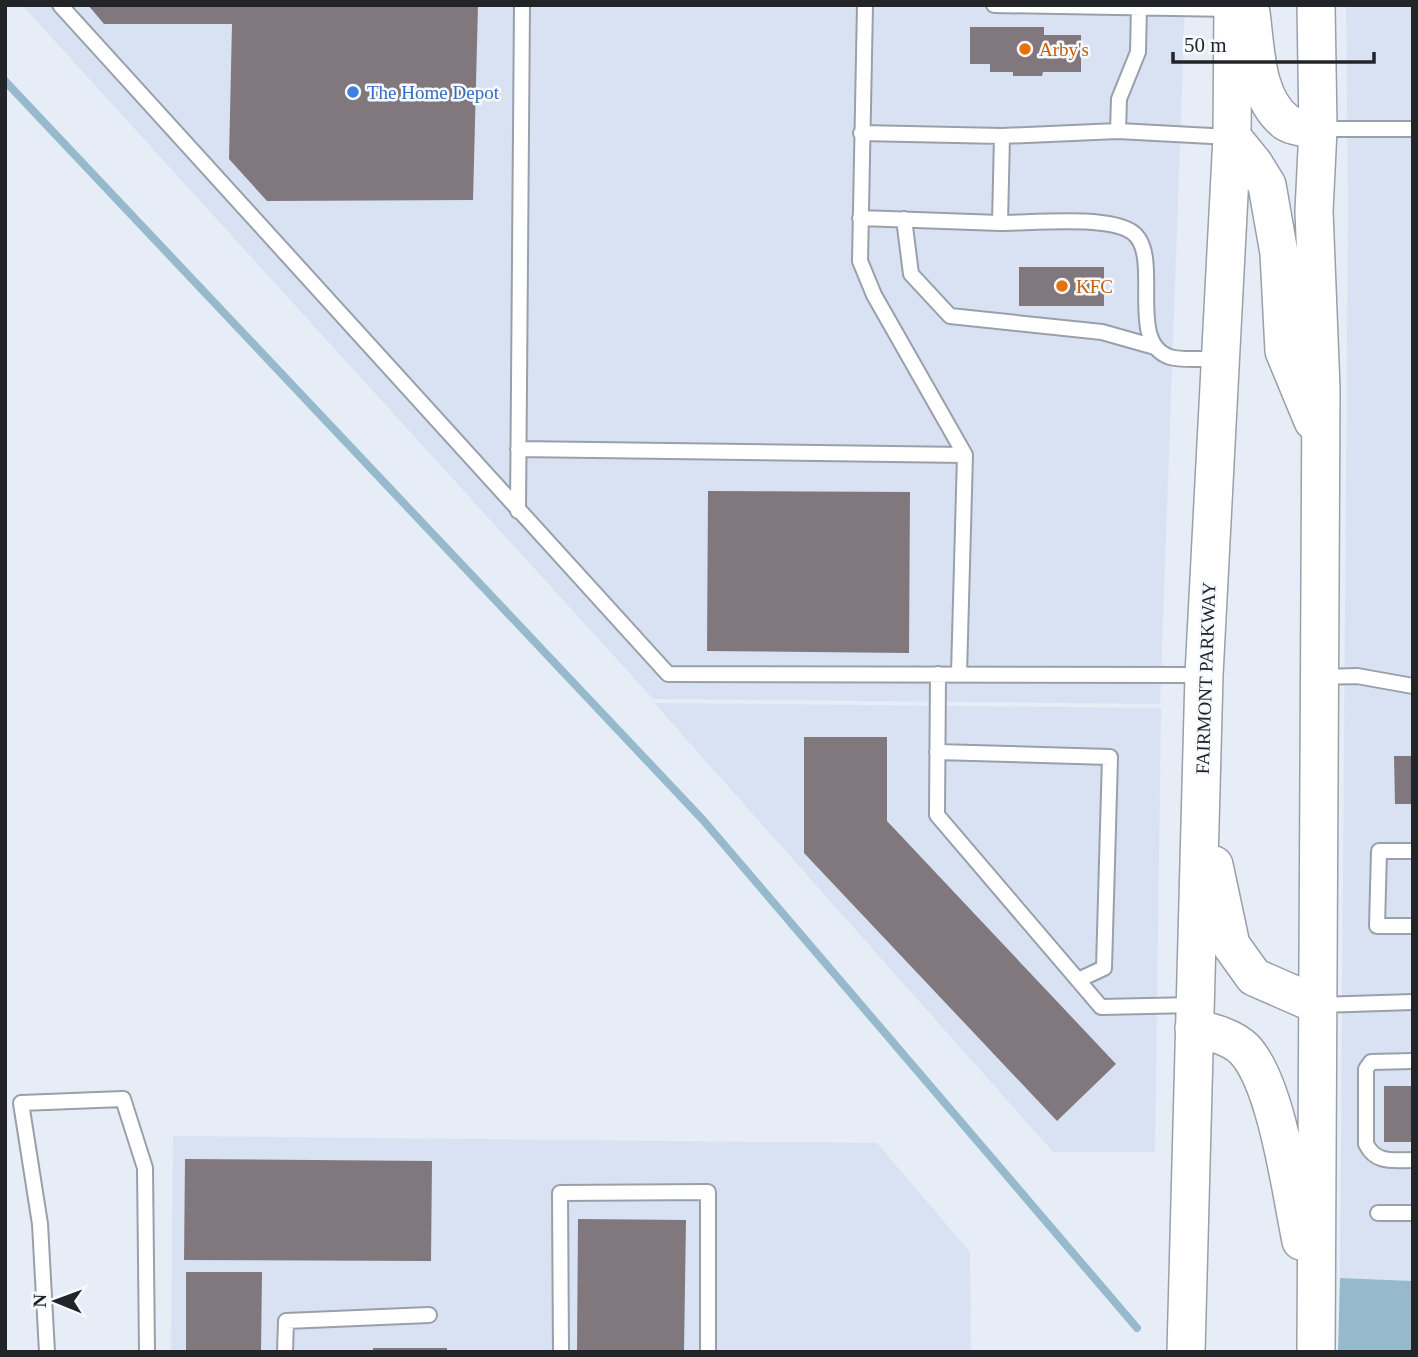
<svg xmlns="http://www.w3.org/2000/svg" width="1418" height="1357" font-family="Georgia,serif">
<style>
.built{fill:#d8e2f3}
.water{fill:#96bacc}
.lines{fill:none;stroke-linecap:round;stroke-linejoin:round}
.stream{stroke:#96bacc;stroke-width:8}
.building{fill:#81787e}
.service-casing{stroke:#9aa0a9;stroke-width:18}
.secondary-casing{stroke:#9aa0a9;stroke-width:40}
.service{stroke:#fff;stroke-width:14}
.secondary{stroke:#fff;stroke-width:37}
.food-dot{fill:#e8710a;stroke:#f7fafe;stroke-width:2.5}
.shop-dot{fill:#3f7fe0;stroke:#f7fafe;stroke-width:2.5}
.labels{text-anchor:middle;stroke-width:5;stroke-linejoin:round;paint-order:stroke}
.food-label{font-size:19px;fill:#c56008;stroke:#f7fafe;text-anchor:start}
.shop-label{font-size:19px;fill:#366cbe;stroke:#f7fafe;text-anchor:start}
.street-label{font-size:19px;fill:#222428;stroke:#f7fafe}
</style>
<rect width="100%" height="100%" fill="#e7edf7"/>
<!-- built -->
<path class="built" d="M 22,5 L 1185,5 L 1160,704 L 653,699 Z
M 1346,5 L 1413,5 L 1413,1281 L 1340,1278 L 1348,205 Z
M 654,703 L 1161,708 L 1155,1152 L 1053,1152 Z
M 173,1136 L 877,1143 L 970,1252 L 971,1352 L 171,1352 Z"/>
<!-- water -->
<path class="water" d="M 1340,1278 L 1413,1281 L 1413,1352 L 1338,1352 Z"/>
<g class="lines">
<!-- stream -->
<path class="stream" d="M 5,81 L 703,820 L 1137,1328"/>
</g>
<!-- building -->
<path class="building" d="M 88,5 L 478,5 L 473,200 L 267,201 L 229,159 L 232,24 L 104,24 Z
M 970,27 L 1044,27 L 1044,35 L 1081,35 L 1081,72 L 1043,72 L 1042,76 L 1013,76 L 1013,72 L 990,72 L 990,64 L 970,64 Z
M 1019,267 L 1104,267 L 1104,306 L 1019,306 Z
M 708,491 L 910,492 L 909,653 L 707,651 Z
M 804,737 L 887,737 L 887,821 L 1116,1064 L 1057,1121 L 804,853 Z
M 1394,756 L 1413,756 L 1413,804 L 1395,804 Z
M 1384,1086 L 1413,1086 L 1413,1142 L 1384,1142 Z
M 185,1159 L 432,1161 L 431,1261 L 184,1260 Z
M 578,1219 L 686,1220 L 684,1352 L 577,1352 Z
M 186,1272 L 262,1272 L 261,1352 L 186,1352 Z
M 373,1348 L 447,1348 L 447,1352 L 373,1352 Z"/>
<g class="lines">
<defs>
<path id="service" d="M 60,5 L 668,674 L 1202,675
M 865,5 L 860,261 L 874,295 L 965,455 L 959,674
M 994,5 L 1231,9
M 1319,129 L 1413,129
M 1118,131 L 1119,99 L 1138,52 L 1139,5
M 861,133 L 1002,136 L 1118,131 L 1230,137
M 1002,136 L 1000,223 C 1032,223 1107,215 1132,232 C 1164,254 1125,343 1170,357 C 1182,361 1206,358 1219,359
M 860,218 L 1000,223
M 904,219 L 911,274 L 950,316 L 1102,332 L 1155,347
M 518,449 L 965,455
M 518,511 L 522,5
M 938,674 L 937,815 L 1101,1007 L 1194,1005
M 1321,677 L 1357,676 L 1413,686
M 937,752 L 1110,757 L 1104,968 L 1078,980
M 1413,851 L 1379,851 L 1377,926 L 1413,926
M 1319,1005 L 1413,1002
M 1413,1061 L 1371,1062 L 1366,1069 L 1366,1144 C 1376,1164 1393,1160 1413,1160
M 1378,1213 L 1413,1213
M 47,1352 L 40,1224 L 21,1103 L 123,1099 L 145,1168 L 147,1352
M 285,1352 L 286,1321 L 429,1315
M 561,1352 L 560,1193 L 708,1192 L 708,1352"/>
<path id="secondary" d="M 1316,5 L 1318,129 L 1314,211 L 1321,389 L 1316,1352
M 1251,13 C 1256,49 1255,98 1286,122 C 1293,127 1309,128 1318,129
M 1232,137 L 1254,164 L 1267,185 L 1279,253 L 1284,351 L 1313,421
M 1214,865 L 1231,945 L 1254,977 L 1318,1005
M 1194,1028 C 1211,1032 1232,1037 1244,1049 C 1277,1083 1291,1193 1301,1241
M 1186,1352 L 1204,675 L 1232,137 L 1233,5"/>
</defs>
<!-- service casing -->
<use href="#service" class="service-casing"/>
<!-- secondary casing -->
<use href="#secondary" class="secondary-casing"/>
<!-- service -->
<use href="#service" class="service"/>
<!-- secondary -->
<use href="#secondary" class="secondary"/>
</g>
<!-- markers -->
<g class="food-dot">
<circle cx="1025" cy="49" r="7"/>
<circle cx="1062" cy="286" r="7"/>
</g>
<circle class="shop-dot" cx="353" cy="92" r="7"/>
<g class="labels">
<!-- food labels -->
<g class="food-label">
<text x="1039" y="56">Arby's</text>
<text x="1076" y="293">KFC</text>
</g>
<!-- shop labels -->
<g class="shop-label">
<text x="367" y="99">The Home Depot</text>
</g>
<!-- street labels -->
<g class="street-label">
<text transform="translate(1205 678) rotate(-88)" y="7">FAIRMONT PARKWAY</text>
</g>
</g>
<!-- border -->
<rect width="1418" height="1357" fill="none" stroke="#222428" stroke-width="14"/>
<!-- north arrow -->
<g transform="translate(56 1301) rotate(271)" stroke="#f7fafe" stroke-width="5" paint-order="stroke">
<path d="M0-5L12 26L0 18L-12 26Z" fill="#222428"/>
<text y="-10" font-size="19" font-weight="bold" text-anchor="middle" fill="#222428">N</text>
</g>
<!-- scale -->
<path d="M1173 52v10h201v-10" fill="none" stroke="#222428" stroke-width="3.5"/>
<text x="1184" y="52" font-size="21" fill="#222428" stroke="#f7fafe" stroke-width="5" paint-order="stroke">50 m</text>
</svg>
